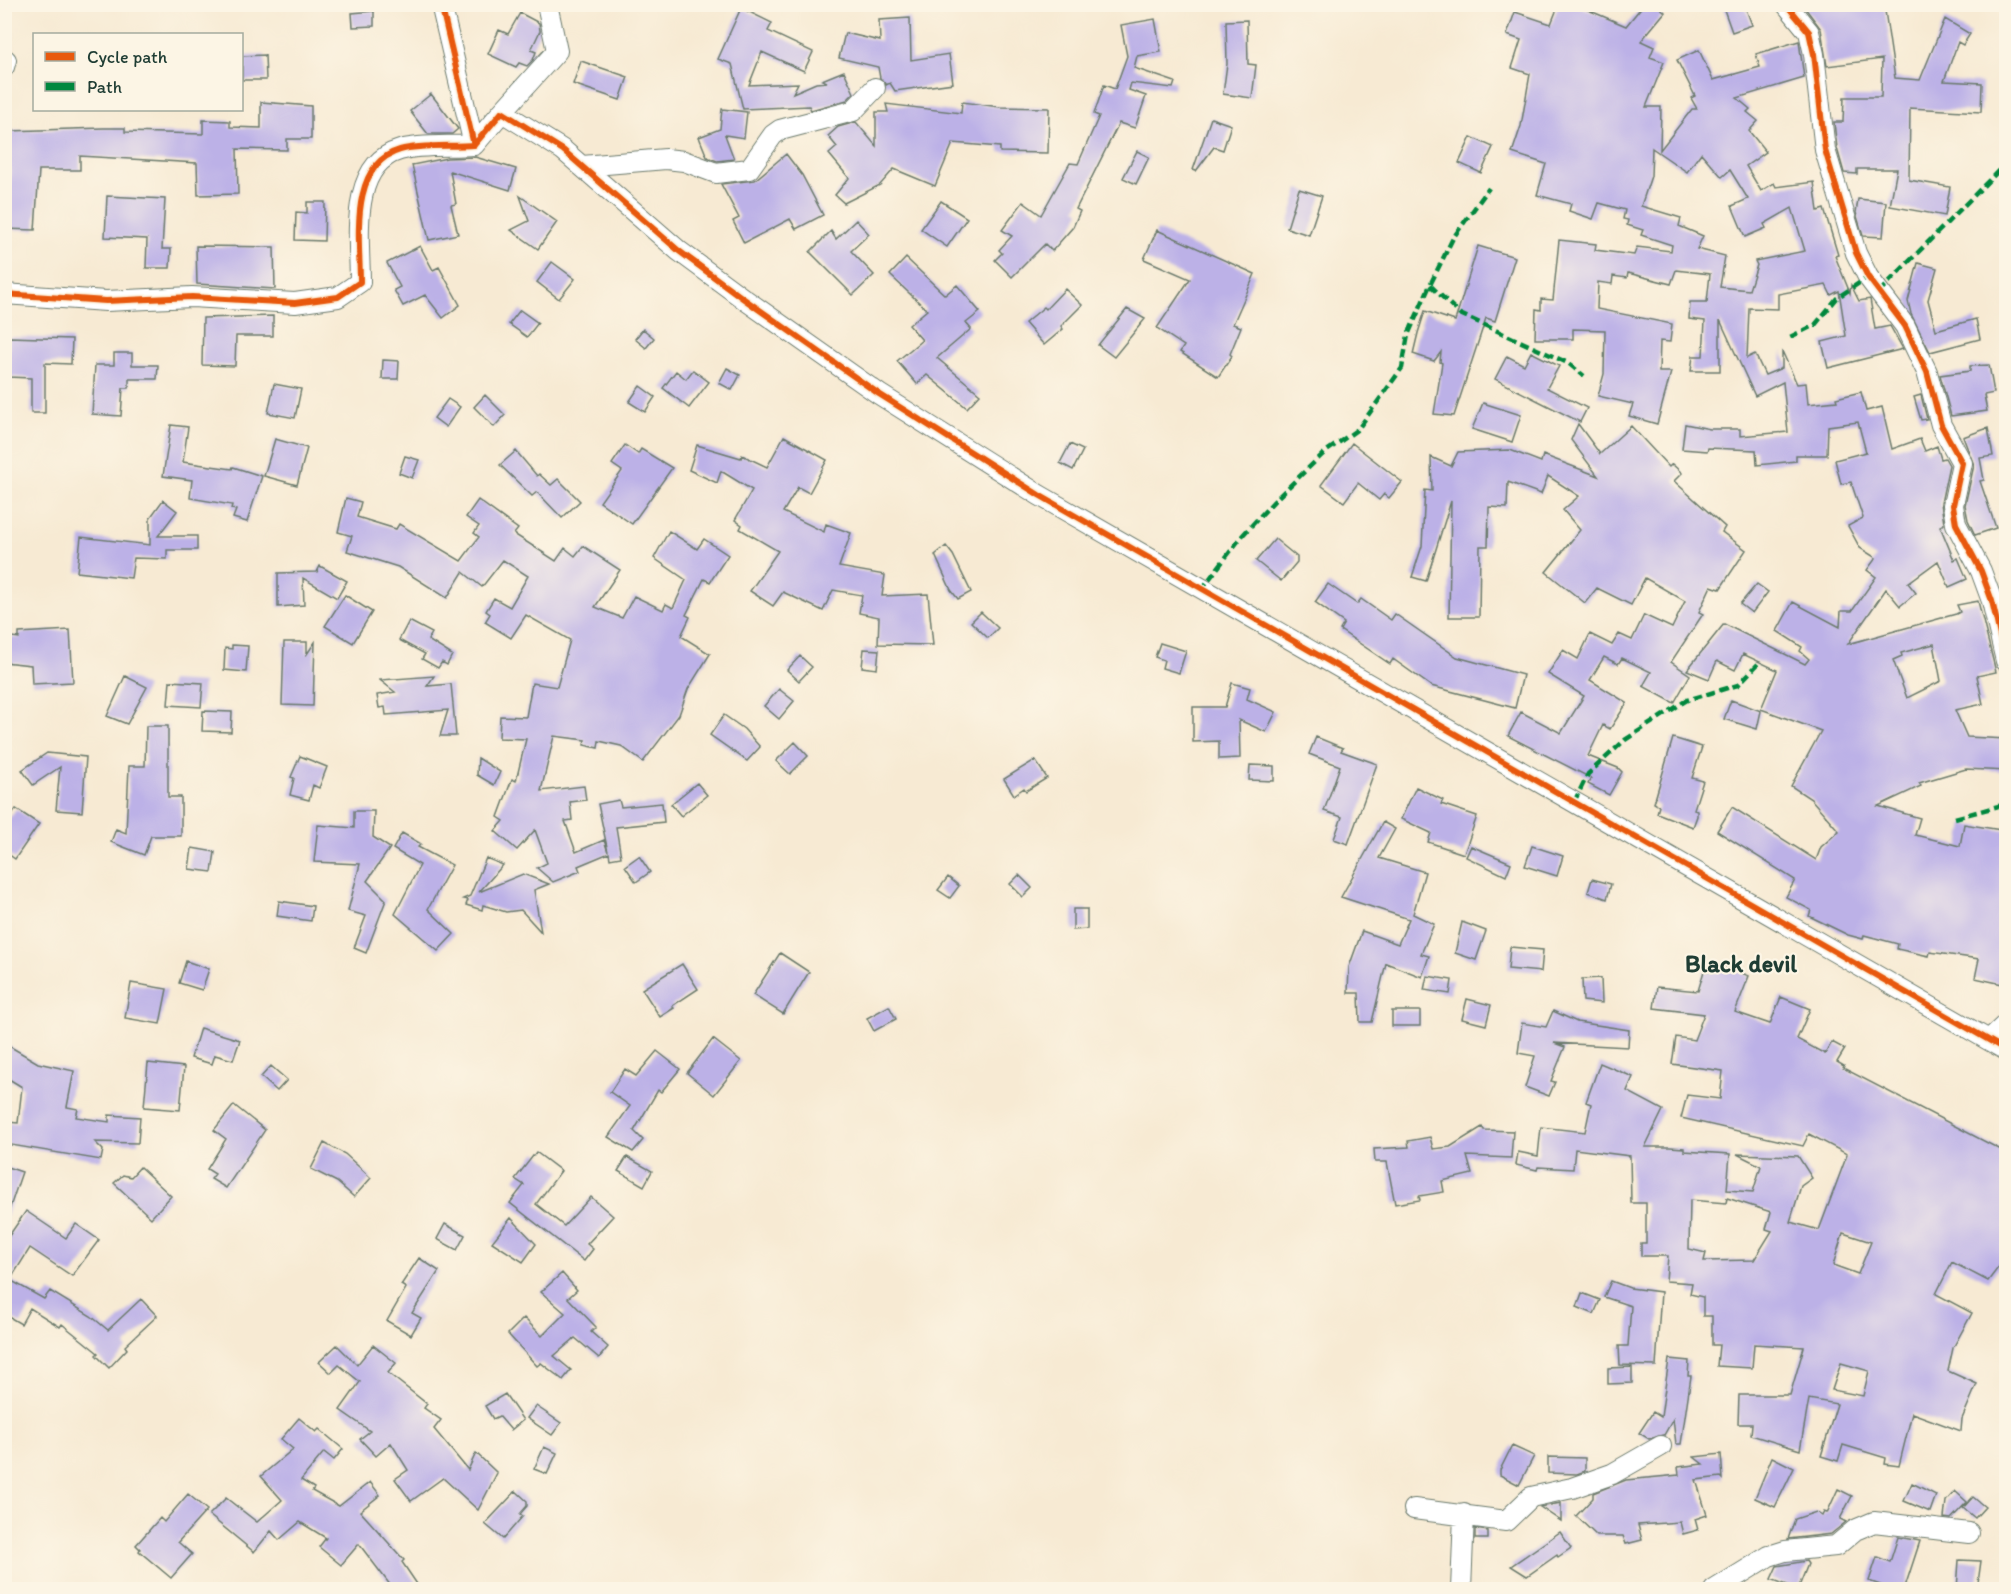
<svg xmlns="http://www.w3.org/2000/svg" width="2011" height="1594" font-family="Itim,sans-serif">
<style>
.building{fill:#bcb1e7;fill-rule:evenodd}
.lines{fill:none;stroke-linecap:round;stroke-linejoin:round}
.street-casing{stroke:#6b7a6c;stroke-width:22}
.street{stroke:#fff;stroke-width:20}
.quiet{stroke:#00873e;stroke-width:4.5;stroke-dasharray:9 4.5;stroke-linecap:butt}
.cycleway-casing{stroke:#fcf5e5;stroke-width:10}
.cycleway{stroke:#e8590c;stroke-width:6}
.labels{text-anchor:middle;stroke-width:4.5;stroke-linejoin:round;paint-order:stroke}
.quarter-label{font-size:24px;font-weight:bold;fill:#1f3d34;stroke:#fcf5e5}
</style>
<rect width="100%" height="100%" fill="#fcf5e5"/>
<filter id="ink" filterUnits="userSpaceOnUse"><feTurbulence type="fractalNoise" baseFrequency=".0167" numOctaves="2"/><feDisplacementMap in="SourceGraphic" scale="12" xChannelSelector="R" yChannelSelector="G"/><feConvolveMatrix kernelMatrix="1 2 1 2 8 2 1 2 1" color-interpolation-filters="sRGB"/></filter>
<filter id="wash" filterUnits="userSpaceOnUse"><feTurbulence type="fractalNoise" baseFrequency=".008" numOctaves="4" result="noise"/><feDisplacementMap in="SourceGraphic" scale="24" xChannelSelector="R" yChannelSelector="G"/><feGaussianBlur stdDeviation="1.35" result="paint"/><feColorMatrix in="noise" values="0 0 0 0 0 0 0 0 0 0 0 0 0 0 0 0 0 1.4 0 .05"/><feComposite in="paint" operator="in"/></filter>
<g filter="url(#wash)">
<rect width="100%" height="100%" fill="#f7ead3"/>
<g id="blocks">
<!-- building -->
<path class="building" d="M 1559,4 L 1574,4 L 1626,26 L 1644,4 L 1656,4 L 1665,12 L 1641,41 L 1654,47 L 1650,57 L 1664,62 L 1646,107 L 1661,107 L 1660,150 L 1692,109 L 1697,109 L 1691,98 L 1695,96 L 1677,60 L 1699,50 L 1713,80 L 1760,67 L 1756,54 L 1799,41 L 1804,78 L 1737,98 L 1750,109 L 1747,112 L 1758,121 L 1749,131 L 1766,152 L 1746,166 L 1761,191 L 1774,183 L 1776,187 L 1814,182 L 1818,211 L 1824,209 L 1838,255 L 1835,256 L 1850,293 L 1851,285 L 1859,301 L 1870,299 L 1875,329 L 1890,326 L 1903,349 L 1828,368 L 1822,342 L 1846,336 L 1839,291 L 1831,295 L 1826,285 L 1778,294 L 1778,309 L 1749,308 L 1747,358 L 1755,354 L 1765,375 L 1782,368 L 1782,351 L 1797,384 L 1806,383 L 1808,404 L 1837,401 L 1836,398 L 1861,392 L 1866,411 L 1882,407 L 1892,449 L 1920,439 L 1925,451 L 1937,446 L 1941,459 L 1945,458 L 1949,465 L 1941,503 L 1944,524 L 1940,526 L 1954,560 L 1958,558 L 1967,579 L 1949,587 L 1938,561 L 1908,583 L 1916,593 L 1900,606 L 1886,589 L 1848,644 L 1956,614 L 1960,612 L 1957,605 L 1978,601 L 1996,672 L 1977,676 L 1983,704 L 1955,710 L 1967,737 L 2007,739 L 2007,771 L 1966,769 L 1919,783 L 1921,786 L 1878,806 L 1920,818 L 1915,835 L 1960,846 L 1964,824 L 2007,831 L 2007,985 L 1975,978 L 1979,959 L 1930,952 L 1929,956 L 1897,949 L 1898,944 L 1864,935 L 1863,939 L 1848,935 L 1809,916 L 1811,910 L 1786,897 L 1795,880 L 1717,831 L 1732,807 L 1816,860 L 1821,847 L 1839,831 L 1811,799 L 1791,786 L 1821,731 L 1761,709 L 1777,670 L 1743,654 L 1735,670 L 1717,661 L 1709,679 L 1687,670 L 1724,624 L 1805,664 L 1809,659 L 1800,651 L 1802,647 L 1777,631 L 1793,602 L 1840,627 L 1841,611 L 1852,611 L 1876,577 L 1867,570 L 1876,558 L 1860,548 L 1848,526 L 1863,518 L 1851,482 L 1841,484 L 1835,460 L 1866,452 L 1858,422 L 1828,426 L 1827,455 L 1796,455 L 1796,461 L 1757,465 L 1756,450 L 1708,448 L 1707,451 L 1682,449 L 1685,424 L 1710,429 L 1740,429 L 1740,436 L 1788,432 L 1783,382 L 1755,396 L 1720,320 L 1720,371 L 1691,371 L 1693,356 L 1703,356 L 1705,321 L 1689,319 L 1690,302 L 1707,302 L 1710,274 L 1676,270 L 1671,284 L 1628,273 L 1627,278 L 1613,276 L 1612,284 L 1598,282 L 1597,309 L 1672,324 L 1670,342 L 1660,341 L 1659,372 L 1671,372 L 1657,424 L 1629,416 L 1633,404 L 1598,396 L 1604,374 L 1605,330 L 1573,329 L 1573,339 L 1535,339 L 1536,309 L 1541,310 L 1541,299 L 1553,300 L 1559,240 L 1596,244 L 1595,250 L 1634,255 L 1637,247 L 1671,251 L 1672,245 L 1641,235 L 1643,230 L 1627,225 L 1628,220 L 1623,219 L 1625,210 L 1599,203 L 1593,219 L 1569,211 L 1571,204 L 1537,195 L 1546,164 L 1512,153 L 1521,126 L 1530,74 L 1512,68 L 1521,40 L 1507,35 L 1515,12 L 1551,24 ZM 1652,148 L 1687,172 L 1701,153 L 1722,177 L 1730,170 L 1748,199 L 1732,206 L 1745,237 L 1766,228 L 1764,224 L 1792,208 L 1805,251 L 1755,261 L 1757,265 L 1749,290 L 1720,287 L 1725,256 L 1697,249 L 1703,236 L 1679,226 L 1681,218 L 1641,206 L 1651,176 ZM 1934,644 L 1941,681 L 1907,698 L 1893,660 L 1902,656 L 1901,653 Z
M 1722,4 L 1744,4 L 1752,25 L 1732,32 Z
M 1802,4 L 1884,4 L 1895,78 L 1920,80 L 1945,19 L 1970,34 L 1963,45 L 1958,42 L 1944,81 L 1982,83 L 1981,112 L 1910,108 L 1909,180 L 1950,187 L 1945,216 L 1890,206 L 1897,169 L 1857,169 L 1857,174 L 1844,173 L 1837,148 L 1834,122 L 1843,122 L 1844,97 L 1881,97 L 1882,59 L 1827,66 L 1821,29 Z
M 741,8 L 772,23 L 768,31 L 813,52 L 804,71 L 762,52 L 749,85 L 798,83 L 793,93 L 816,83 L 827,82 L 822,80 L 844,71 L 854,93 L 847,100 L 811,110 L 809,106 L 743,109 L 732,64 L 718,59 Z
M 374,11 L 374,26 L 353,27 L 352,13 Z
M 520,13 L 539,23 L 540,31 L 531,50 L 536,52 L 533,60 L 527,66 L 519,63 L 516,67 L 488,54 L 499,30 L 508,34 Z
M 910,18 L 911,60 L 949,54 L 953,83 L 895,91 L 890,83 L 886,85 L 880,78 L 878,67 L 839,58 L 845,33 L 880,41 L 879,20 Z
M 1155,19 L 1161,52 L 1137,56 L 1134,68 L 1175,82 L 1173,88 L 1131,83 L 1129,90 L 1146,96 L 1135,128 L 1119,123 L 1076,209 L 1080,211 L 1073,227 L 1052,251 L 1045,244 L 1012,277 L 995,260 L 1002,253 L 999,250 L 1012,236 L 1002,230 L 1023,202 L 1041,215 L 1070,163 L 1078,164 L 1099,116 L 1094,114 L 1104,85 L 1115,89 L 1127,56 L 1121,25 Z
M 1247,20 L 1248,64 L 1256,65 L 1252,98 L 1223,94 L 1227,64 L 1226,21 Z
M 265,55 L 266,80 L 242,80 L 242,56 Z
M 581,61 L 628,77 L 620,100 L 573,84 Z
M 431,94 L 458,129 L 452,134 L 428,134 L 410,111 Z
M 261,102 L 311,106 L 311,139 L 287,139 L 287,150 L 237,149 L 238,194 L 198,195 L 197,163 L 80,156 L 80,170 L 39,170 L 35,230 L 4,229 L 4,191 L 10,191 L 9,131 L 103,128 L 125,128 L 125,132 L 203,134 L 203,120 L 230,121 L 230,127 L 261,128 Z
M 962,102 L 1000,107 L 1049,108 L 1048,153 L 1000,152 L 1000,147 L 953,143 L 935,186 L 894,169 L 880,185 L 844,203 L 835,195 L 849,178 L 829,154 L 837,147 L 828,136 L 838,127 L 856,122 L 876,146 L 876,112 L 888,112 L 886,104 L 961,113 Z
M 722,109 L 747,112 L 744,138 L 725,135 L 734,159 L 717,161 L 707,157 L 699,137 L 720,129 Z
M 1211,118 L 1231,125 L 1223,150 L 1214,147 L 1196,171 L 1193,170 Z
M 1471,137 L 1493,147 L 1481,173 L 1459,163 Z
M 1137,151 L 1149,157 L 1136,184 L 1123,178 Z
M 786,154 L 802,175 L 823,215 L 796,229 L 790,219 L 744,243 L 733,221 L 739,218 L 721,184 L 755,180 Z
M 475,157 L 516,169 L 510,190 L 450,171 L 456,204 L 451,205 L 458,234 L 429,240 L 412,165 L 447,158 Z
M 1299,189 L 1322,196 L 1309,235 L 1287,228 Z
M 107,196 L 165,199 L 162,249 L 171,249 L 170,268 L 146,268 L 147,239 L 105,237 Z
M 520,196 L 557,222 L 538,249 L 511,230 L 529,221 Z
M 1858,199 L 1886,202 L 1883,237 L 1863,236 L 1856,213 Z
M 941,201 L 967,218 L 947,247 L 921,229 Z
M 307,202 L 325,202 L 324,241 L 295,240 L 296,212 L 307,213 Z
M 856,220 L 869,234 L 851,251 L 874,275 L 853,295 L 810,252 L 831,231 L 836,239 Z
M 1157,230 L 1255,274 L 1233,324 L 1241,327 L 1230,354 L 1232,356 L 1218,377 L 1180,352 L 1184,346 L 1157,328 L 1190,279 L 1144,259 Z
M 196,246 L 274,247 L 275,289 L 197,284 Z
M 420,246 L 433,270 L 439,267 L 460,305 L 443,318 L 425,295 L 403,306 L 394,290 L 400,287 L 387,263 Z
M 1478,246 L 1515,257 L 1495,321 L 1486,318 L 1454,416 L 1434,414 L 1442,363 L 1440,362 L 1441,352 L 1434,361 L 1413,354 L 1418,333 L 1425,311 L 1455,321 Z
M 906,258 L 945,295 L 957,285 L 980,312 L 966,323 L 971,329 L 937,358 L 980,394 L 967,408 L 927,375 L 917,384 L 897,361 L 922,340 L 909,325 L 927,310 L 890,275 Z
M 552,262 L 575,279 L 559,299 L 537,282 Z
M 1918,263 L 1937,268 L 1928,300 L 1936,330 L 1976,319 L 1980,339 L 1930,352 L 1911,314 L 1908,301 Z
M 1065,289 L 1082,305 L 1061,326 L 1063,329 L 1044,345 L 1025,323 L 1044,307 L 1046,309 Z
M 1127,309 L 1145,319 L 1114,357 L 1098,345 Z
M 520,310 L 538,323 L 527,337 L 509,324 Z
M 273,316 L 273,336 L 236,336 L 235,366 L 202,365 L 203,318 Z
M 643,329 L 654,338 L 646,348 L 635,339 Z
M 9,337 L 72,339 L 71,364 L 45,363 L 45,413 L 31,413 L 31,378 L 8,377 Z
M 1531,352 L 1559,366 L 1547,388 L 1587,408 L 1580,422 L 1495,379 L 1507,356 L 1524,365 Z
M 114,353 L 132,353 L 132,365 L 158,365 L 157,379 L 129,379 L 129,388 L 123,388 L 121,416 L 92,414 L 95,365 L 114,365 Z
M 383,360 L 399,361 L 398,379 L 382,379 Z
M 1989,365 L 1994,393 L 1984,395 L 1987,411 L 1951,416 L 1940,375 L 1970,371 L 1970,366 Z
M 727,368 L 740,375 L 732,390 L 719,383 Z
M 693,370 L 709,382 L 689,408 L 663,388 L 676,371 L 686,379 Z
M 274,384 L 301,389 L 295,418 L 268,413 Z
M 640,386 L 655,397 L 645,412 L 629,402 Z
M 485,395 L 505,415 L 494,427 L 474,407 Z
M 1921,395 L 1927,419 L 1921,420 L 1914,397 Z
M 448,399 L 460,407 L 446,427 L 434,418 Z
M 1483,403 L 1521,415 L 1512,442 L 1472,429 Z
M 1578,424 L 1600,454 L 1631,426 L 1669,467 L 1672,464 L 1682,473 L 1674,481 L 1725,527 L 1722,532 L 1746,550 L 1720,589 L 1711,586 L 1699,612 L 1703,614 L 1671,662 L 1690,675 L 1674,703 L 1643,686 L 1651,672 L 1622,658 L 1618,664 L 1604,657 L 1590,680 L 1627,703 L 1610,729 L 1603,725 L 1588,756 L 1618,768 L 1622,772 L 1609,795 L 1588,784 L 1591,778 L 1508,736 L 1521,712 L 1561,733 L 1584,696 L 1548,674 L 1563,650 L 1578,659 L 1590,634 L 1612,645 L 1619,634 L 1632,640 L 1644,615 L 1672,628 L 1685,601 L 1645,578 L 1631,605 L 1597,588 L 1585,603 L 1546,572 L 1580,530 L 1563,510 L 1579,496 L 1548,476 L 1541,494 L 1508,482 L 1507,508 L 1489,507 L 1488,546 L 1480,546 L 1479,617 L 1449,617 L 1451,501 L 1426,581 L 1412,577 L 1422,546 L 1425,490 L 1432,491 L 1431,457 L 1451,466 L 1458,452 L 1510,450 L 1541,462 L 1543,455 L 1598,476 L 1571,440 Z
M 171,425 L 188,427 L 183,462 L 232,469 L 233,467 L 262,476 L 247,522 L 233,518 L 236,510 L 231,509 L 232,505 L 190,498 L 192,480 L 163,476 Z
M 1988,428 L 1993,456 L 1980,458 L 1984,480 L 1980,481 L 1996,528 L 1975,535 L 1968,520 L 1965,505 L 1974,465 L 1963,437 Z
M 784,436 L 827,460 L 809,493 L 798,487 L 783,512 L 824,532 L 826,524 L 851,533 L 839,567 L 885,575 L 882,596 L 928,594 L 933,645 L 878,644 L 879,617 L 859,613 L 862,595 L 833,590 L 823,611 L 783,592 L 773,606 L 750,591 L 778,551 L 740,529 L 742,525 L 735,520 L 752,490 L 721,471 L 717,483 L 689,470 L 697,445 L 741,458 L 742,455 L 767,467 Z
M 275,439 L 307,448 L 297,485 L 264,476 Z
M 1352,443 L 1402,482 L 1389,498 L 1384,494 L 1379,500 L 1358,483 L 1344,502 L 1321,485 Z
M 1070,444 L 1083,450 L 1073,470 L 1060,463 Z
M 625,445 L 638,454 L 641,449 L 672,468 L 632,524 L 600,502 L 622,471 L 612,464 Z
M 516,451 L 537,476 L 539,474 L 551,485 L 558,479 L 580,501 L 562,518 L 537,492 L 532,496 L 500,465 Z
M 405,456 L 419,460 L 412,478 L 399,473 Z
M 346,498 L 361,502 L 357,517 L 396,529 L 399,524 L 461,561 L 479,537 L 474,533 L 479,526 L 466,517 L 478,500 L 518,529 L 514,534 L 556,561 L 565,548 L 575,556 L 583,546 L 620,570 L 595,607 L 622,618 L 634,596 L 663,610 L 666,604 L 673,608 L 686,580 L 654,558 L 669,531 L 697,549 L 704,539 L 728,555 L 710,582 L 704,579 L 686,615 L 690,617 L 681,636 L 710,654 L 688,689 L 679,715 L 643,762 L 621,746 L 599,741 L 598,748 L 584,745 L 585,740 L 554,736 L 541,791 L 584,786 L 586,800 L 570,802 L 572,820 L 565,821 L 576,852 L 604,840 L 608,852 L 598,804 L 619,800 L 621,807 L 662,803 L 664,822 L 616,827 L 621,857 L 610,859 L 609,853 L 578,866 L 580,871 L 553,882 L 537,868 L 547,863 L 535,830 L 517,850 L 495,831 L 504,821 L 498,817 L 512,779 L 516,781 L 526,739 L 499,738 L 500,716 L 526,717 L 532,683 L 557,687 L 570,640 L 526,615 L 511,638 L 485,622 L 490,614 L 486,611 L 494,598 L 510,607 L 528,576 L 503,560 L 482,587 L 463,572 L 447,598 L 398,567 L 347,551 L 352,536 L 338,532 Z
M 163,500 L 177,511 L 158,536 L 197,536 L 197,550 L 167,550 L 167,559 L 134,558 L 131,578 L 77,572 L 81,537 L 150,545 L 150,518 Z
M 1275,539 L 1297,557 L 1297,562 L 1281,581 L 1256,561 Z
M 946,546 L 953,555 L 971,592 L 958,599 L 951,590 L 935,555 Z
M 320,566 L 347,581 L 337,598 L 303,578 L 304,605 L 278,607 L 278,573 L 317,572 Z
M 1328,584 L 1357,604 L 1361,599 L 1391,620 L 1395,614 L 1457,657 L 1523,675 L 1515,708 L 1431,686 L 1393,659 L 1390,664 L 1340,630 L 1344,623 L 1315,602 Z
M 1757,584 L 1768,592 L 1752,613 L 1740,604 Z
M 345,595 L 372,612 L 353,643 L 325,626 Z
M 981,612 L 998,628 L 988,638 L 971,622 Z
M 409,621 L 432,633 L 428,640 L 452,655 L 447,665 L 442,662 L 438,668 L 422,659 L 425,654 L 399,640 Z
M 70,630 L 73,682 L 32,684 L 31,665 L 4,662 L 4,636 L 19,638 L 19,633 Z
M 284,642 L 307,642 L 307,654 L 315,642 L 313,706 L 282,705 Z
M 1160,643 L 1186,651 L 1179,673 L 1162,668 L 1164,660 L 1155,657 Z
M 232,645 L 248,646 L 246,672 L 224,670 L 225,648 L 232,649 Z
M 864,649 L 879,650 L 877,669 L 862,667 Z
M 800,656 L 812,667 L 799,681 L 787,670 Z
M 125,676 L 147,687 L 127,724 L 107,716 Z
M 434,676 L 427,686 L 451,684 L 456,736 L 440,736 L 448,710 L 386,715 L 385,707 L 379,708 L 377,695 L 395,692 L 380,680 Z
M 170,681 L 203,683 L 201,707 L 168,705 Z
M 1232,683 L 1250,688 L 1247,699 L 1276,712 L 1266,732 L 1239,720 L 1240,758 L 1219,759 L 1219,741 L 1193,742 L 1193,707 L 1225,707 Z
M 779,689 L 794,701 L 779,719 L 764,706 Z
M 1731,700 L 1761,711 L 1757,729 L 1724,719 Z
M 203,711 L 232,712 L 231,732 L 202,731 Z
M 724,715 L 744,729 L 760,747 L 747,761 L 710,735 Z
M 146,726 L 168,726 L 168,797 L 181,797 L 181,836 L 151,836 L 144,855 L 111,842 L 116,829 L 126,833 L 129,766 L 145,766 Z
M 1316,737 L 1343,748 L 1341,751 L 1377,764 L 1348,844 L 1334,839 L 1342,817 L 1324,811 L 1340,766 L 1309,754 Z
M 1673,738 L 1702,747 L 1692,778 L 1703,781 L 1694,809 L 1697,810 L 1697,816 L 1693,827 L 1657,813 L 1659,806 L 1654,803 Z
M 795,742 L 808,756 L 790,774 L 776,761 Z
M 47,753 L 86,757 L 82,812 L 56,810 L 60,767 L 33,785 L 22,770 Z
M 300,756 L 327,767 L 319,788 L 313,785 L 309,800 L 290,795 L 294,778 L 291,777 Z
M 478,758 L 500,772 L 494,785 L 477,775 Z
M 1035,760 L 1047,778 L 1026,791 L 1024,788 L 1014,795 L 1004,779 Z
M 1250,765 L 1274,766 L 1274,781 L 1249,780 Z
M 697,783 L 707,795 L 681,816 L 671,804 Z
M 1416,787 L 1443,800 L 1441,804 L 1477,816 L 1464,854 L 1428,842 L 1431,833 L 1401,819 Z
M 16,809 L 39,824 L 15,859 L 4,851 L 4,826 Z
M 354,811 L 374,811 L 373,837 L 390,848 L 367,881 L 386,900 L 366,953 L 354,948 L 366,916 L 348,911 L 360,864 L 314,862 L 318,825 L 354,828 Z
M 1383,822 L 1395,829 L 1379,858 L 1425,872 L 1413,914 L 1434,924 L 1421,954 L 1429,956 L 1422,977 L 1386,963 L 1372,1022 L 1360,1022 L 1359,993 L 1348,993 L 1349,967 L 1362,931 L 1398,944 L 1409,919 L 1341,897 Z
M 402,833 L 421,844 L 418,847 L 452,865 L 428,909 L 454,934 L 438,951 L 395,914 L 420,865 L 393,849 Z
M 1471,846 L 1511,863 L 1506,876 L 1466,857 Z
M 1532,846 L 1563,856 L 1557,876 L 1525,866 Z
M 192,848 L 215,852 L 212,872 L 189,869 Z
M 639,856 L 650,872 L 636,882 L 625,866 Z
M 486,858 L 503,865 L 479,892 L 523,874 L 549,884 L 534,890 L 541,932 L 521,910 L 506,912 L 483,905 L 482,910 L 466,905 L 468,900 L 463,899 L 470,896 Z
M 1019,875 L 1032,888 L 1023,897 L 1010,884 Z
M 948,877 L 959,886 L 950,898 L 938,890 Z
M 1592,879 L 1611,884 L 1607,899 L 1588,892 Z
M 279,901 L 313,906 L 311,921 L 277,916 Z
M 1073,909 L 1087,909 L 1087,929 L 1073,930 Z
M 1462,922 L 1486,931 L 1476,960 L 1455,953 Z
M 1510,947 L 1543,950 L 1541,972 L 1508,969 Z
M 780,953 L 809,972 L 783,1014 L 753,995 Z
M 186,961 L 209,969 L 202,990 L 179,983 Z
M 682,964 L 698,989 L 672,1006 L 674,1008 L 660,1017 L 642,989 Z
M 1722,965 L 1749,976 L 1735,1012 L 1770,1024 L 1781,997 L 1810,1009 L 1797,1039 L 1825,1054 L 1832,1042 L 1845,1049 L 1837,1062 L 1844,1066 L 1843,1068 L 2007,1153 L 2007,1256 L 1988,1281 L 1952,1262 L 1936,1294 L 1972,1313 L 1953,1348 L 1948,1371 L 1977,1384 L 1962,1419 L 1961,1431 L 1912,1413 L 1899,1466 L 1885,1464 L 1886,1458 L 1843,1445 L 1838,1461 L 1821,1456 L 1837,1404 L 1809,1399 L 1800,1450 L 1751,1435 L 1752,1424 L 1738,1424 L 1739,1395 L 1790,1395 L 1804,1347 L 1754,1344 L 1752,1368 L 1717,1366 L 1719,1345 L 1712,1345 L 1712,1316 L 1703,1316 L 1703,1297 L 1690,1294 L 1692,1283 L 1666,1281 L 1668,1256 L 1641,1256 L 1641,1243 L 1646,1243 L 1646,1203 L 1631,1203 L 1630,1156 L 1575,1149 L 1573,1169 L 1538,1167 L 1537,1170 L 1516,1165 L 1518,1152 L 1538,1156 L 1541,1127 L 1585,1132 L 1591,1104 L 1586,1102 L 1600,1063 L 1633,1077 L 1627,1091 L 1663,1110 L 1645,1147 L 1670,1147 L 1684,1148 L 1684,1151 L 1730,1154 L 1727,1190 L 1753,1192 L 1761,1166 L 1737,1154 L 1798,1156 L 1812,1178 L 1801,1186 L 1790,1222 L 1819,1230 L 1847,1155 L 1845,1153 L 1809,1134 L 1803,1146 L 1681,1118 L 1687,1095 L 1720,1099 L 1723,1071 L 1672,1064 L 1676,1037 L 1694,1040 L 1704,1014 L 1654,1008 L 1657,987 L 1698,991 L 1704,971 L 1719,972 ZM 1727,1198 L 1771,1212 L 1766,1229 L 1772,1231 L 1754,1260 L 1704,1261 L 1706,1253 L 1689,1249 L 1690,1200 L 1726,1203 ZM 1843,1233 L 1871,1242 L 1858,1274 L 1833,1265 ZM 1841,1363 L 1869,1371 L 1863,1396 L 1832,1390 Z
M 1427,976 L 1452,980 L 1450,994 L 1424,990 Z
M 1601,978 L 1602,1003 L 1583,1001 L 1582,979 Z
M 131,983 L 167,989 L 160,1024 L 125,1018 Z
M 1467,999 L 1491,1005 L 1486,1025 L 1462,1019 Z
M 889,1006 L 896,1019 L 874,1031 L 867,1018 Z
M 1392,1011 L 1420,1011 L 1420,1026 L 1392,1026 Z
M 1553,1011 L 1577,1022 L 1629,1030 L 1628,1047 L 1554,1043 L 1565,1047 L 1551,1081 L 1555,1082 L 1549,1096 L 1525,1087 L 1535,1056 L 1518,1053 L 1522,1023 L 1546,1027 Z
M 200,1028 L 240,1040 L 233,1060 L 215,1055 L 212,1064 L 191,1058 Z
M 713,1039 L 741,1061 L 714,1095 L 687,1073 Z
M 4,1043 L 38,1063 L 74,1071 L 67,1107 L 78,1109 L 76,1117 L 109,1122 L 109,1115 L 140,1117 L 138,1143 L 95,1142 L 103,1150 L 101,1160 L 5,1144 L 8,1122 L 18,1123 L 22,1087 L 4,1076 Z
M 657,1051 L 680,1069 L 661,1092 L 658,1090 L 634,1131 L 643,1140 L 633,1152 L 608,1137 L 630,1106 L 610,1092 L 625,1069 L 636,1076 Z
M 148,1063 L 184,1067 L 180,1110 L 144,1107 Z
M 271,1066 L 287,1080 L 277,1091 L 261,1077 Z
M 234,1105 L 265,1130 L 226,1188 L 211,1179 L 215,1174 L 207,1169 L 226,1139 L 214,1130 Z
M 1482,1127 L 1484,1130 L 1513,1131 L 1511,1158 L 1467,1156 L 1472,1174 L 1442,1181 L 1444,1192 L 1419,1196 L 1420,1200 L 1395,1204 L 1387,1162 L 1375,1162 L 1374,1149 L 1409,1147 L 1408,1141 L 1430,1137 L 1433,1149 L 1450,1147 Z
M 324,1143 L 345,1154 L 371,1178 L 354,1197 L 337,1182 L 311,1169 Z
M 536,1152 L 561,1171 L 536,1204 L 564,1226 L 591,1197 L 613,1216 L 587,1244 L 593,1249 L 584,1261 L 510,1203 L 524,1185 L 515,1179 Z
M 627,1157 L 652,1171 L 644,1186 L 618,1171 Z
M 4,1166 L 22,1172 L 7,1216 L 4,1216 Z
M 140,1167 L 171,1196 L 151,1218 L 114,1183 L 123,1175 L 131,1177 Z
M 26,1211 L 66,1238 L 76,1224 L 99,1240 L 72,1276 L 30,1248 L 10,1280 L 44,1299 L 50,1291 L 91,1316 L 108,1330 L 141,1299 L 157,1316 L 125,1346 L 127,1349 L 109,1368 L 96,1355 L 98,1353 L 62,1324 L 60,1327 L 30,1308 L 21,1324 L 4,1314 L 4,1243 Z
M 511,1218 L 536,1244 L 523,1262 L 492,1242 Z
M 445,1224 L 465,1235 L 457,1250 L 437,1239 Z
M 419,1258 L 439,1271 L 412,1313 L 421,1318 L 411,1335 L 387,1321 L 406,1288 L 401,1285 Z
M 562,1273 L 577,1290 L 568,1298 L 596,1327 L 591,1332 L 608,1347 L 599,1358 L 575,1338 L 554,1356 L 571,1370 L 563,1380 L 541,1363 L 537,1366 L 508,1334 L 524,1318 L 542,1336 L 565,1313 L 541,1292 Z
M 1611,1281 L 1630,1288 L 1661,1292 L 1656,1366 L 1620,1365 L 1619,1346 L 1628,1346 L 1631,1306 L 1604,1297 Z
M 1582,1293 L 1600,1300 L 1594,1314 L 1577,1307 Z
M 337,1345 L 357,1365 L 373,1345 L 396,1363 L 388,1373 L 427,1404 L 424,1408 L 441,1420 L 434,1429 L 468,1470 L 476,1453 L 497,1473 L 478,1510 L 443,1478 L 411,1501 L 395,1479 L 408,1470 L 391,1443 L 376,1456 L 360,1439 L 370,1431 L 340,1410 L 360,1382 L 339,1365 L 331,1373 L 319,1362 Z
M 1669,1359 L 1689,1361 L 1688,1376 L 1691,1376 L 1681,1444 L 1676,1444 L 1673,1419 L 1664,1435 L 1649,1439 L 1639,1433 L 1653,1412 L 1661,1417 Z
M 1632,1367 L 1632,1383 L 1608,1384 L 1608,1368 Z
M 505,1394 L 523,1420 L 511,1430 L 499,1416 L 493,1419 L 485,1406 Z
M 536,1406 L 561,1423 L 552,1435 L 527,1418 Z
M 299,1418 L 316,1432 L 319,1429 L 343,1449 L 334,1460 L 324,1452 L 301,1480 L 314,1488 L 312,1491 L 339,1506 L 370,1482 L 380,1495 L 360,1511 L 404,1560 L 402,1562 L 421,1590 L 394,1590 L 359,1544 L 341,1565 L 319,1547 L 326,1538 L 300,1522 L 279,1540 L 271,1531 L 254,1552 L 209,1515 L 226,1498 L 257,1522 L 282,1500 L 261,1476 L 293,1449 L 281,1439 Z
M 1512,1446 L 1534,1456 L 1519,1485 L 1500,1475 L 1500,1470 Z
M 544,1447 L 557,1453 L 547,1474 L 534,1469 Z
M 1721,1454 L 1723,1479 L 1721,1477 L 1696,1480 L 1707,1515 L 1695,1519 L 1698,1530 L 1683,1534 L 1680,1522 L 1638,1525 L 1642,1540 L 1626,1544 L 1623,1536 L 1597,1536 L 1576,1516 L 1593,1498 L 1593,1493 L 1626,1480 L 1679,1475 L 1678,1467 L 1703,1464 L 1694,1457 Z
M 1548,1457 L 1585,1458 L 1585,1471 L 1577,1474 L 1548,1473 Z
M 1772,1457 L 1794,1468 L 1775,1507 L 1755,1498 Z
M 1912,1483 L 1936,1495 L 1930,1512 L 1904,1501 Z
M 1838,1489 L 1852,1496 L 1840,1519 L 1846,1522 L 1831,1534 L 1788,1539 L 1795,1519 L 1816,1512 L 1822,1516 L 1824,1512 L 1827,1513 Z
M 516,1491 L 527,1501 L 527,1506 L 520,1514 L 523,1516 L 503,1539 L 485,1524 Z
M 1955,1491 L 1967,1502 L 1951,1519 L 1944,1518 L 1946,1501 Z
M 188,1494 L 207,1510 L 178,1542 L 192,1554 L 171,1578 L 139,1551 L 140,1549 L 136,1545 L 160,1518 L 164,1522 Z
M 1973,1497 L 1985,1507 L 1975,1518 L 1963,1508 Z
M 1561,1503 L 1561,1521 L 1540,1507 Z
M 1475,1529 L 1488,1531 L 1488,1539 L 1475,1539 Z
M 1560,1532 L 1571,1548 L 1558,1557 L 1557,1555 L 1527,1576 L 1511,1566 Z
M 1898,1537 L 1920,1541 L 1904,1590 L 1894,1590 L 1869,1581 L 1877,1557 L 1890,1562 Z
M 1959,1560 L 1981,1561 L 1977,1590 L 1957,1590 Z
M 1806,1561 L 1808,1564 L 1798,1589 L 1771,1579 L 1777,1566 Z"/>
</g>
</g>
<g filter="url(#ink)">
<use href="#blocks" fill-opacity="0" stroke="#6b7a6c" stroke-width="1.5"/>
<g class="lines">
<defs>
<path id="street" d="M 441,4 L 474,145 L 502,112 L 563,150 L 679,251 L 744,299 L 879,394 L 1039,495 L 2006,1050
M 1786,4 L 1809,32 L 1814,54 L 1825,150 L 1856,253 L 1868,277 L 1905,326 L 1927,372 L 1941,425 L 1962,463 L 1953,505 L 1956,524 L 1981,571 L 1992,601 L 2006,661
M 4,67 L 6,60
M 502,112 L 557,51 L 547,4
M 582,166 L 666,159 L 684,161 L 716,173 L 749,169 L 773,135 L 780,130 L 853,111 L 875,88
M 4,294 L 106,301 L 192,297 L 295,303 L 338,297 L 360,282 C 360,241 348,165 400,150 C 422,144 451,147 474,145
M 1989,1040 L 2006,1024
M 1414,1509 L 1506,1521 L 1531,1497 L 1572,1488 L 1612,1474 L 1661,1446
M 1461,1590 L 1464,1514
M 1714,1590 L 1769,1556 L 1785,1551 L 1836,1546 L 1855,1530 L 1874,1522 L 1969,1533"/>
</defs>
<!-- street casing -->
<use href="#street" class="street-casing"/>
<!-- street -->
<use href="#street" class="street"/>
<!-- quiet -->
<path class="quiet" d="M 1430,285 L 1460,314 L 1568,363 L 1584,376
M 1879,292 L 2006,163
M 1790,337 L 1815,325 L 1837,298 L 1868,277
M 1201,590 L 1242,536 L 1274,501 L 1324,453 L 1358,429 L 1402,368 L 1408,335 L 1430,285 L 1453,238 L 1489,188
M 1574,802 L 1588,774 L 1625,740 L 1687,700 L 1738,685 L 1758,664
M 1955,818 L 2006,804"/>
<defs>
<path id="cycleway" d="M 441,4 L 474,145 L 502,112 L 563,150 L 679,251 L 744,299 L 879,394 L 1039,495 L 2006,1050
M 1786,4 L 1809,32 L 1814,54 L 1825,150 L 1856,253 L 1868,277 L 1905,326 L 1927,372 L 1941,425 L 1962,463 L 1953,505 L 1956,524 L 1981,571 L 1992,601 L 2006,661
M 4,294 L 106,301 L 192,297 L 295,303 L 338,297 L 360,282 C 360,241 348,165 400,150 C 422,144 451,147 474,145"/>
</defs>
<!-- cycleway casing -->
<use href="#cycleway" class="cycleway-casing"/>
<!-- cycleway -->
<use href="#cycleway" class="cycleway"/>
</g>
</g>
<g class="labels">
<!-- quarter labels -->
<g class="quarter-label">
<text x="1741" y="972">Black devil</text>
</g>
</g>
<!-- margin -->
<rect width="2011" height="1594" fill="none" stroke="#fcf5e5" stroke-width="24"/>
<!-- legend -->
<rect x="33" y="33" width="210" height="78" fill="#fcf5e5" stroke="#a4ab9e" stroke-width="1.5"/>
<rect x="45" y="52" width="30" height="9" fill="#e8590c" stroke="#a4ab9e" stroke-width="1.5"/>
<text x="87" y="63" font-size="18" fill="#1f3d34">Cycle path</text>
<rect x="45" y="82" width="30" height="9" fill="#00873e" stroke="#a4ab9e" stroke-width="1.5"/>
<text x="87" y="93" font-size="18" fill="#1f3d34">Path</text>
</svg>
